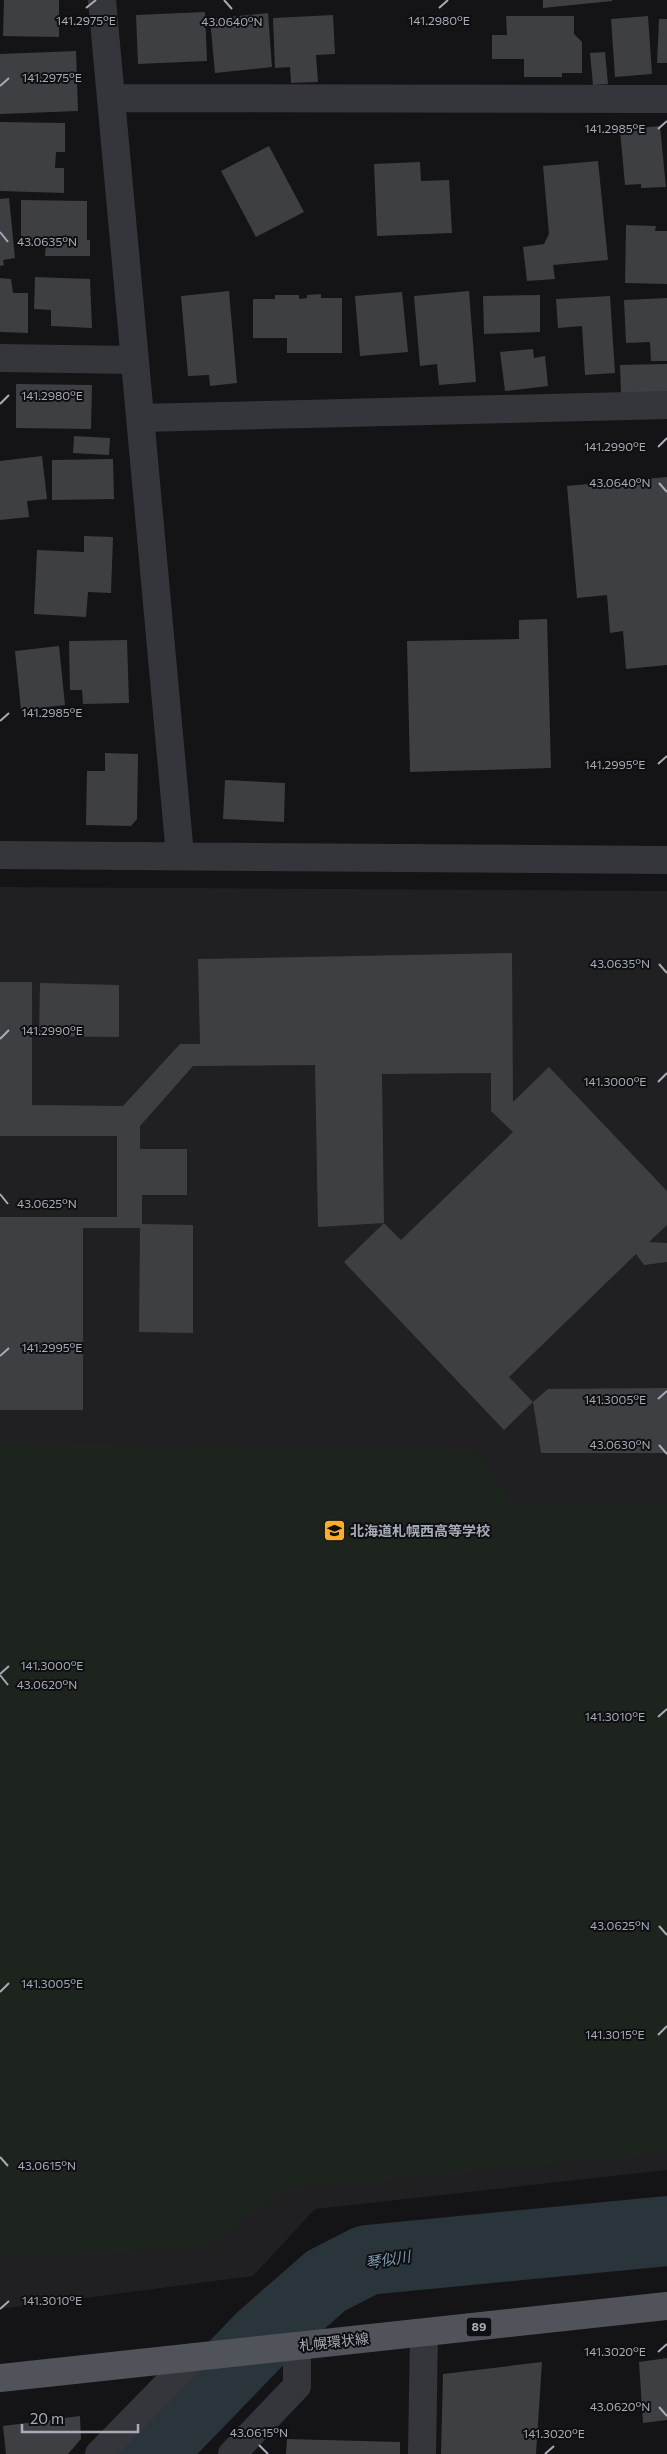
<svg xmlns="http://www.w3.org/2000/svg" width="667" height="2454" font-family="Commissioner,'Noto Sans JP',sans-serif">
<style>
.built{fill:#202023}
.green{fill:#1c241d}
.lines{fill:none;stroke-linecap:round;stroke-linejoin:round}
.river{stroke:#2a343b;stroke-width:70}
.building{fill:#3e3f43}
.minor{stroke:#35363b;stroke-width:28}
.primary{stroke:#51535b;stroke-width:28}
.ticks{fill:none;stroke:#a5abb7;stroke-width:2}
.labels{text-anchor:middle;stroke-width:4;stroke-linejoin:round;paint-order:stroke}
.shield{fill:#0f0f11;stroke:#787c85;stroke-width:1}
.shield-label{font-size:12px;font-weight:bold;fill:#a5abb7}
.poi-label{font-size:14px;font-weight:bold;fill:#a5abb7;stroke:#0f0f11;text-anchor:start}
.street-label{font-size:14px;fill:#a5abb7;stroke:#0f0f11}
.water-label{font-size:15px;font-style:italic;fill:#7b9bb4;stroke:#0f0f11}
.ticks-label{font-size:12px;text-anchor:middle;fill:#a5abb7;stroke:#0f0f11;stroke-width:4;stroke-linejoin:round;paint-order:stroke}
</style>
<rect width="100%" height="100%" fill="#141416"/>
<!-- built -->
<path class="built" d="M 0,887 L 667,891 L 667,2170 L 315,2209 L 253,2276 L 0,2309 Z"/>
<!-- green -->
<path class="green" d="M 0,1443 L 476,1452 L 515,1506 L 667,1505 L 667,2152 L 287,2189 L 202,2249 L 0,2255 Z"/>
<g class="lines">
<!-- river -->
<path class="river" d="M 152,2454 L 171,2431 L 261,2338 L 326,2281 L 367,2260 L 667,2231"/>
</g>
<!-- building -->
<path class="building" d="M 4,0 L 59,0 L 59,37 L 3,36 Z
M 543,0 L 612,0 L 612,1 L 543,8 Z
M 205,12 L 207,61 L 138,64 L 136,15 Z
M 268,13 L 272,67 L 215,73 L 210,19 Z
M 333,15 L 335,54 L 316,55 L 318,82 L 291,83 L 290,67 L 275,68 L 273,18 Z
M 506,16 L 574,16 L 574,34 L 582,42 L 582,73 L 562,73 L 562,77 L 524,77 L 524,59 L 492,59 L 492,35 L 507,35 Z
M 648,16 L 652,74 L 615,77 L 611,19 Z
M 659,19 L 667,19 L 667,63 L 657,63 Z
M 76,51 L 78,111 L 0,114 L 0,54 Z
M 605,52 L 608,84 L 593,85 L 590,53 Z
M 0,122 L 65,123 L 65,152 L 56,152 L 55,168 L 64,168 L 64,193 L 0,191 Z
M 660,126 L 666,187 L 641,188 L 641,184 L 625,185 L 620,130 Z
M 269,146 L 304,212 L 256,237 L 221,171 Z
M 598,161 L 608,260 L 553,265 L 555,279 L 527,281 L 523,247 L 544,244 L 549,234 L 543,166 Z
M 420,162 L 421,181 L 449,180 L 452,233 L 377,236 L 374,164 Z
M 9,198 L 15,258 L 3,260 L 4,265 L 0,266 L 0,199 Z
M 21,200 L 87,201 L 87,240 L 90,240 L 90,256 L 45,256 L 46,241 L 21,240 Z
M 626,225 L 656,226 L 655,231 L 667,231 L 667,284 L 625,283 Z
M 35,277 L 90,279 L 92,328 L 51,326 L 51,310 L 34,309 Z
M 0,278 L 11,279 L 13,293 L 28,293 L 28,333 L 0,332 Z
M 229,291 L 237,383 L 210,386 L 209,375 L 188,376 L 181,296 Z
M 469,291 L 476,382 L 439,385 L 437,364 L 420,366 L 414,296 Z
M 402,292 L 408,352 L 360,356 L 355,296 Z
M 321,294 L 321,298 L 342,298 L 342,353 L 287,353 L 287,338 L 253,338 L 253,299 L 275,299 L 275,295 L 299,295 L 299,299 L 307,298 L 307,295 Z
M 540,295 L 540,332 L 484,334 L 483,296 Z
M 610,296 L 615,373 L 585,375 L 582,326 L 558,328 L 556,299 Z
M 667,298 L 667,361 L 651,361 L 650,342 L 626,343 L 624,300 Z
M 533,349 L 534,358 L 545,356 L 548,386 L 505,391 L 500,352 Z
M 667,364 L 667,392 L 621,394 L 620,365 Z
M 16,384 L 92,385 L 91,429 L 16,428 Z
M 74,436 L 110,438 L 109,455 L 73,453 Z
M 42,456 L 47,499 L 27,501 L 29,517 L 0,520 L 0,461 Z
M 113,459 L 114,499 L 52,500 L 52,460 Z
M 667,477 L 667,665 L 626,669 L 623,631 L 610,633 L 607,595 L 577,598 L 567,486 Z
M 84,536 L 113,537 L 111,593 L 88,592 L 86,617 L 34,614 L 37,550 L 84,552 Z
M 547,619 L 551,768 L 410,772 L 407,641 L 519,639 L 519,620 Z
M 127,640 L 129,703 L 83,704 L 82,690 L 70,690 L 69,641 Z
M 59,646 L 65,705 L 21,710 L 15,651 Z
M 105,753 L 138,754 L 137,819 L 131,826 L 86,825 L 87,771 L 105,771 Z
M 225,780 L 285,783 L 284,822 L 223,819 Z
M 512,953 L 513,1102 L 549,1067 L 667,1191 L 667,1225 L 649,1242 L 667,1243 L 667,1262 L 644,1265 L 636,1254 L 509,1377 L 533,1402 L 504,1430 L 344,1262 L 384,1223 L 401,1240 L 513,1132 L 491,1111 L 491,1073 L 382,1074 L 384,1223 L 318,1227 L 315,1065 L 193,1066 L 140,1126 L 140,1149 L 187,1149 L 187,1195 L 142,1195 L 142,1224 L 193,1225 L 193,1333 L 139,1332 L 140,1228 L 83,1228 L 83,1410 L 0,1410 L 0,1217 L 117,1217 L 117,1136 L 0,1136 L 0,982 L 32,982 L 32,1105 L 123,1106 L 180,1044 L 200,1044 L 198,959 Z
M 40,983 L 119,985 L 119,1037 L 39,1036 Z
M 667,1388 L 667,1453 L 541,1453 L 533,1402 L 548,1389 Z
M 667,2358 L 667,2420 L 643,2423 L 639,2362 Z
M 542,2362 L 536,2454 L 441,2454 L 443,2374 Z
M 80,2416 L 81,2439 L 68,2454 L 6,2454 L 3,2426 Z
M 287,2439 L 400,2442 L 400,2454 L 286,2454 Z"/>
<g class="lines">
<!-- minor -->
<path class="minor" d="M 102,0 L 180,855
M 112,98 L 667,99
M 0,358 L 134,360
M 140,418 L 667,405
M 0,855 L 667,860
M 99,2454 L 194,2357
M 232,2454 L 297,2386 L 297,2346
M 422,2454 L 424,2333"/>
<!-- primary -->
<path class="primary" d="M 0,2378 L 667,2306"/>
</g>
<!-- ticks -->
<path class="ticks" d="M 224,0 L 232,9M 86,8 L 96,0M 439,8 L 448,0M 0,86 L 9,78M 658,129 L 667,121M 0,232 L 8,242M 0,404 L 9,395M 658,447 L 667,438M 659,483 L 667,492M 0,721 L 9,713M 658,764 L 667,756M 659,964 L 667,973M 0,1039 L 9,1030M 658,1082 L 667,1073M 0,1194 L 8,1204M 0,1356 L 9,1348M 658,1399 L 667,1391M 659,1445 L 667,1454M 0,1674 L 9,1666M 0,1675 L 8,1685M 658,1717 L 667,1709M 659,1926 L 667,1935M 0,1992 L 9,1983M 658,2035 L 667,2026M 0,2157 L 8,2166M 0,2309 L 9,2301M 658,2352 L 667,2344M 659,2407 L 667,2416M 259,2445 L 268,2454M 545,2454 L 554,2446"/>
<!-- icons -->
<defs>
<symbol id="school-square" viewBox="-11 -11 22 22"><rect x="-9" y="-9" width="18" height="18" rx="4" fill="#faae29" stroke="#0f0f11"/><path d="M0-5L7-2L0 1L-7-2ZM-4 1L0 2.5L4 1V4Q0 6-4 4Z" fill="#111"/></symbol>
</defs>
<g fill-rule="evenodd">
<use href="#school-square" x="322" y="1518" width="25" height="25"/>
</g>
<g class="labels">
<!-- shield labels -->
<rect class="shield" x="466.5" y="2317.5" width="25" height="19" rx="4"/>
<g class="shield-label">
<text x="479" y="2331">89</text>
</g>
<!-- poi labels -->
<g class="poi-label">
<text x="350" y="1536">北海道札幌西高等学校</text>
</g>
<!-- street labels -->
<g class="street-label">
<text transform="translate(334 2342) rotate(-6)" y="5">札幌環状線</text>
</g>
<!-- water labels -->
<g class="water-label">
<text transform="translate(388 2260) rotate(-9)" y="5">琴似川</text>
</g>
</g>
<g class="ticks-label">
<text x="439" y="25">141.2980°E</text>
<text x="86" y="25">141.2975°E</text>
<text x="232" y="26">43.0640°N</text>
<text x="52" y="82">141.2975°E</text>
<text x="615" y="133">141.2985°E</text>
<text x="47" y="246">43.0635°N</text>
<text x="52" y="400">141.2980°E</text>
<text x="615" y="451">141.2990°E</text>
<text x="620" y="487">43.0640°N</text>
<text x="52" y="717">141.2985°E</text>
<text x="615" y="769">141.2995°E</text>
<text x="620" y="968">43.0635°N</text>
<text x="52" y="1035">141.2990°E</text>
<text x="615" y="1086">141.3000°E</text>
<text x="47" y="1208">43.0625°N</text>
<text x="52" y="1352">141.2995°E</text>
<text x="615" y="1404">141.3005°E</text>
<text x="620" y="1449">43.0630°N</text>
<text x="52" y="1670">141.3000°E</text>
<text x="47" y="1689">43.0620°N</text>
<text x="615" y="1721">141.3010°E</text>
<text x="620" y="1930">43.0625°N</text>
<text x="52" y="1988">141.3005°E</text>
<text x="615" y="2039">141.3015°E</text>
<text x="47" y="2170">43.0615°N</text>
<text x="52" y="2305">141.3010°E</text>
<text x="615" y="2356">141.3020°E</text>
<text x="620" y="2411">43.0620°N</text>
<text x="259" y="2437">43.0615°N</text>
<text x="554" y="2438">141.3020°E</text>
</g>
<!-- scale -->
<path d="M22 2424v8h116v-8" fill="none" stroke="#a5abb7" stroke-width="2.5"/>
<text x="30" y="2424" font-size="15" fill="#a5abb7" stroke="#0f0f11" stroke-width="4" paint-order="stroke">20 m</text>
</svg>
